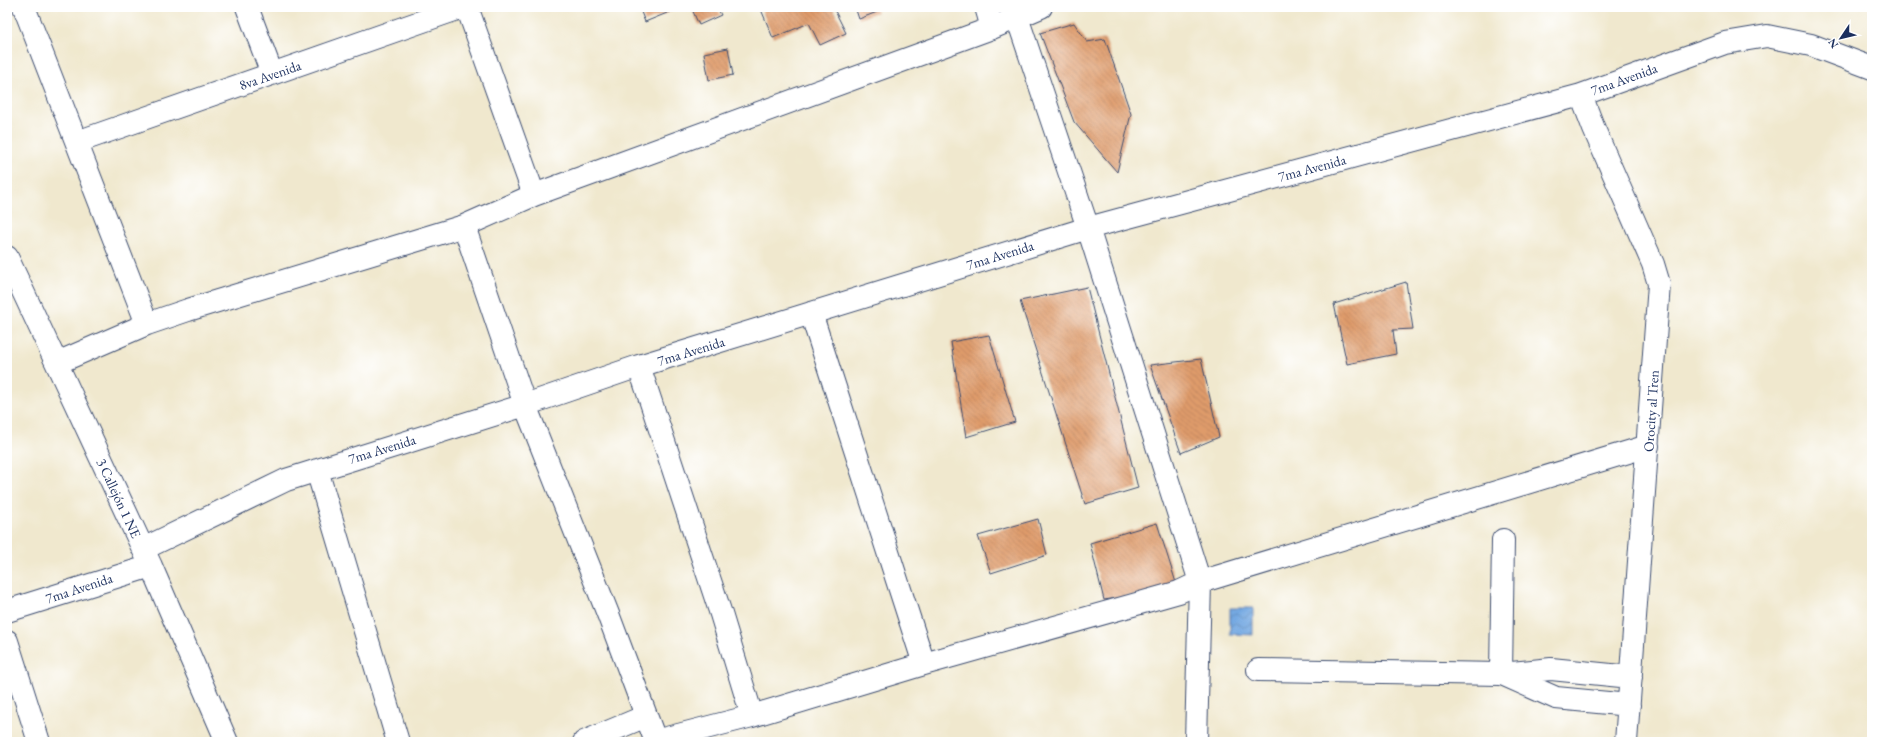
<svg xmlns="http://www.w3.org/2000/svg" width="1879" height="749" font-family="'EB Garamond',serif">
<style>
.water{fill:url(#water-waves);stroke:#486ca0}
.building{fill:url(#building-back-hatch)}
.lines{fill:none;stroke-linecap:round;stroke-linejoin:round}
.street-casing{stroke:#3b4b6f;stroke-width:24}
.street{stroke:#fff;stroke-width:22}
.labels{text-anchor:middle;stroke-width:3;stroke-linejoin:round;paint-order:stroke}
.street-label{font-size:14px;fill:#1b2f5e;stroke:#fff}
</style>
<defs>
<pattern id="water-waves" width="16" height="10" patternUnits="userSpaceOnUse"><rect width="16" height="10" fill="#75a9e2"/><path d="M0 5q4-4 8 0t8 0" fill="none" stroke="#5f8aba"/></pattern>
<pattern id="building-back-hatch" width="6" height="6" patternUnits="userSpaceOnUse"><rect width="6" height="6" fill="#df9b6b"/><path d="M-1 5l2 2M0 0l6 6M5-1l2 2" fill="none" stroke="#b47f5b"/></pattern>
</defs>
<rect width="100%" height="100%" fill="#fff"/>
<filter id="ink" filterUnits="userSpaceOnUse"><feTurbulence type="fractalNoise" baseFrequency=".025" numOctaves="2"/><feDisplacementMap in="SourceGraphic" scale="8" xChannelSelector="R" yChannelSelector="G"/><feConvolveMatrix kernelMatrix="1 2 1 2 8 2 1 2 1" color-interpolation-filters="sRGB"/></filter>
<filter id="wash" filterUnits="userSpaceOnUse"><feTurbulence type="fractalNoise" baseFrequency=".012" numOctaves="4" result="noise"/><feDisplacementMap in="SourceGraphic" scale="16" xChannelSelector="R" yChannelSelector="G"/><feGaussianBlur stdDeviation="0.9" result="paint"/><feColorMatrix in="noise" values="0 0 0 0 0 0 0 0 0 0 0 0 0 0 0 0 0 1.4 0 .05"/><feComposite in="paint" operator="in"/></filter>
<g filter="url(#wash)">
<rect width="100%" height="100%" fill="#f0e8ce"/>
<!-- water -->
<path class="water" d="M 1230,608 L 1253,608 L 1253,635 L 1230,634 Z"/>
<g id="blocks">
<!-- building -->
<path class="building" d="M 639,7 L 671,7 L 672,11 L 645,22 Z
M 691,7 L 717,7 L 721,15 L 699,25 Z
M 760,7 L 833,7 L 846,33 L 820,45 L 809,23 L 773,38 Z
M 855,7 L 875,7 L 877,12 L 859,19 Z
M 1074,23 L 1087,42 L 1105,39 L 1131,114 L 1117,172 L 1074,122 L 1040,33 Z
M 728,48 L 733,75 L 709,80 L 704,53 Z
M 1406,282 L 1413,329 L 1393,330 L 1396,354 L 1347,364 L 1334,304 Z
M 1087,287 L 1138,488 L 1085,504 L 1020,301 Z
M 989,335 L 1015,422 L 966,437 L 951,342 Z
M 1201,359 L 1219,437 L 1181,453 L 1150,365 Z
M 1038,519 L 1047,555 L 991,573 L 978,536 Z
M 1157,523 L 1178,589 L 1104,600 L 1090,543 Z"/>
</g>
</g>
<g filter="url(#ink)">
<use href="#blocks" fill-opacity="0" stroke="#3b4b6f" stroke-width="1"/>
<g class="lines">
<defs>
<path id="street" d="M 24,7 L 147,324
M 247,7 L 272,74
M 467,7 L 534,195
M 986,7 L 992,28
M 1017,17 L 1088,228 L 1200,582 L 1196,742
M 1581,95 L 1594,129 L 1653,264 L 1659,284 L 1626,742
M 77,142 L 463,7
M 464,226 L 525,405 L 608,614 L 656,742
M 7,257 L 151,566 L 227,742
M 811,313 L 924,664
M 57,363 L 147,324 L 188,310 L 464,226 L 534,195 L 992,28 L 1041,7
M 639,366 L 721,614 L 752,716
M 317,470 L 398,742
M 143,549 L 286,480 L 525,405 L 639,366 L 1088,228 L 1581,95 L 1725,43 L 1767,36 L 1811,45 L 1872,68
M 7,611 L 151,566
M 7,641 L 39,742
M 1258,670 L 1501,674 L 1551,669 L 1631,677
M 1501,674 L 1503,540
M 1502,674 L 1556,698 L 1629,705
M 655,741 L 752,716 L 924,664 L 1179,592 L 1200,582 L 1648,446
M 584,742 L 646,716"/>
</defs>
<!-- street casing -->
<use href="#street" class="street-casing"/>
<!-- street -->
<use href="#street" class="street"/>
</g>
</g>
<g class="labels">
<!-- street labels -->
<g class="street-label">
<text transform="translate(270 75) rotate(-19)" y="5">8va Avenida</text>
<text transform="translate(1624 79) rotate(-20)" y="5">7ma Avenida</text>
<text transform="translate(1312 168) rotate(-15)" y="5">7ma Avenida</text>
<text transform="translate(1000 255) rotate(-17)" y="5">7ma Avenida</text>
<text transform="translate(691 351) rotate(-17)" y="5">7ma Avenida</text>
<text transform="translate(1651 411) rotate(-86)" y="5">Orocity al Tren</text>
<text transform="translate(382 449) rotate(-17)" y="5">7ma Avenida</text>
<text transform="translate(119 498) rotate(65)" y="5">3 Callejón 1 NE</text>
<text transform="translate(79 588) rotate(-18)" y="5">7ma Avenida</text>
</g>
</g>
<!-- margin -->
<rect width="1879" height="749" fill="none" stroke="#fff" stroke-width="24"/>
<!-- north arrow -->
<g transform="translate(1841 38) rotate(235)" stroke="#ffffff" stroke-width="3" paint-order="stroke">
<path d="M0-3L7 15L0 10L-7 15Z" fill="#1b2f5e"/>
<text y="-6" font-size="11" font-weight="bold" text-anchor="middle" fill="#1b2f5e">N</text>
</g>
</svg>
